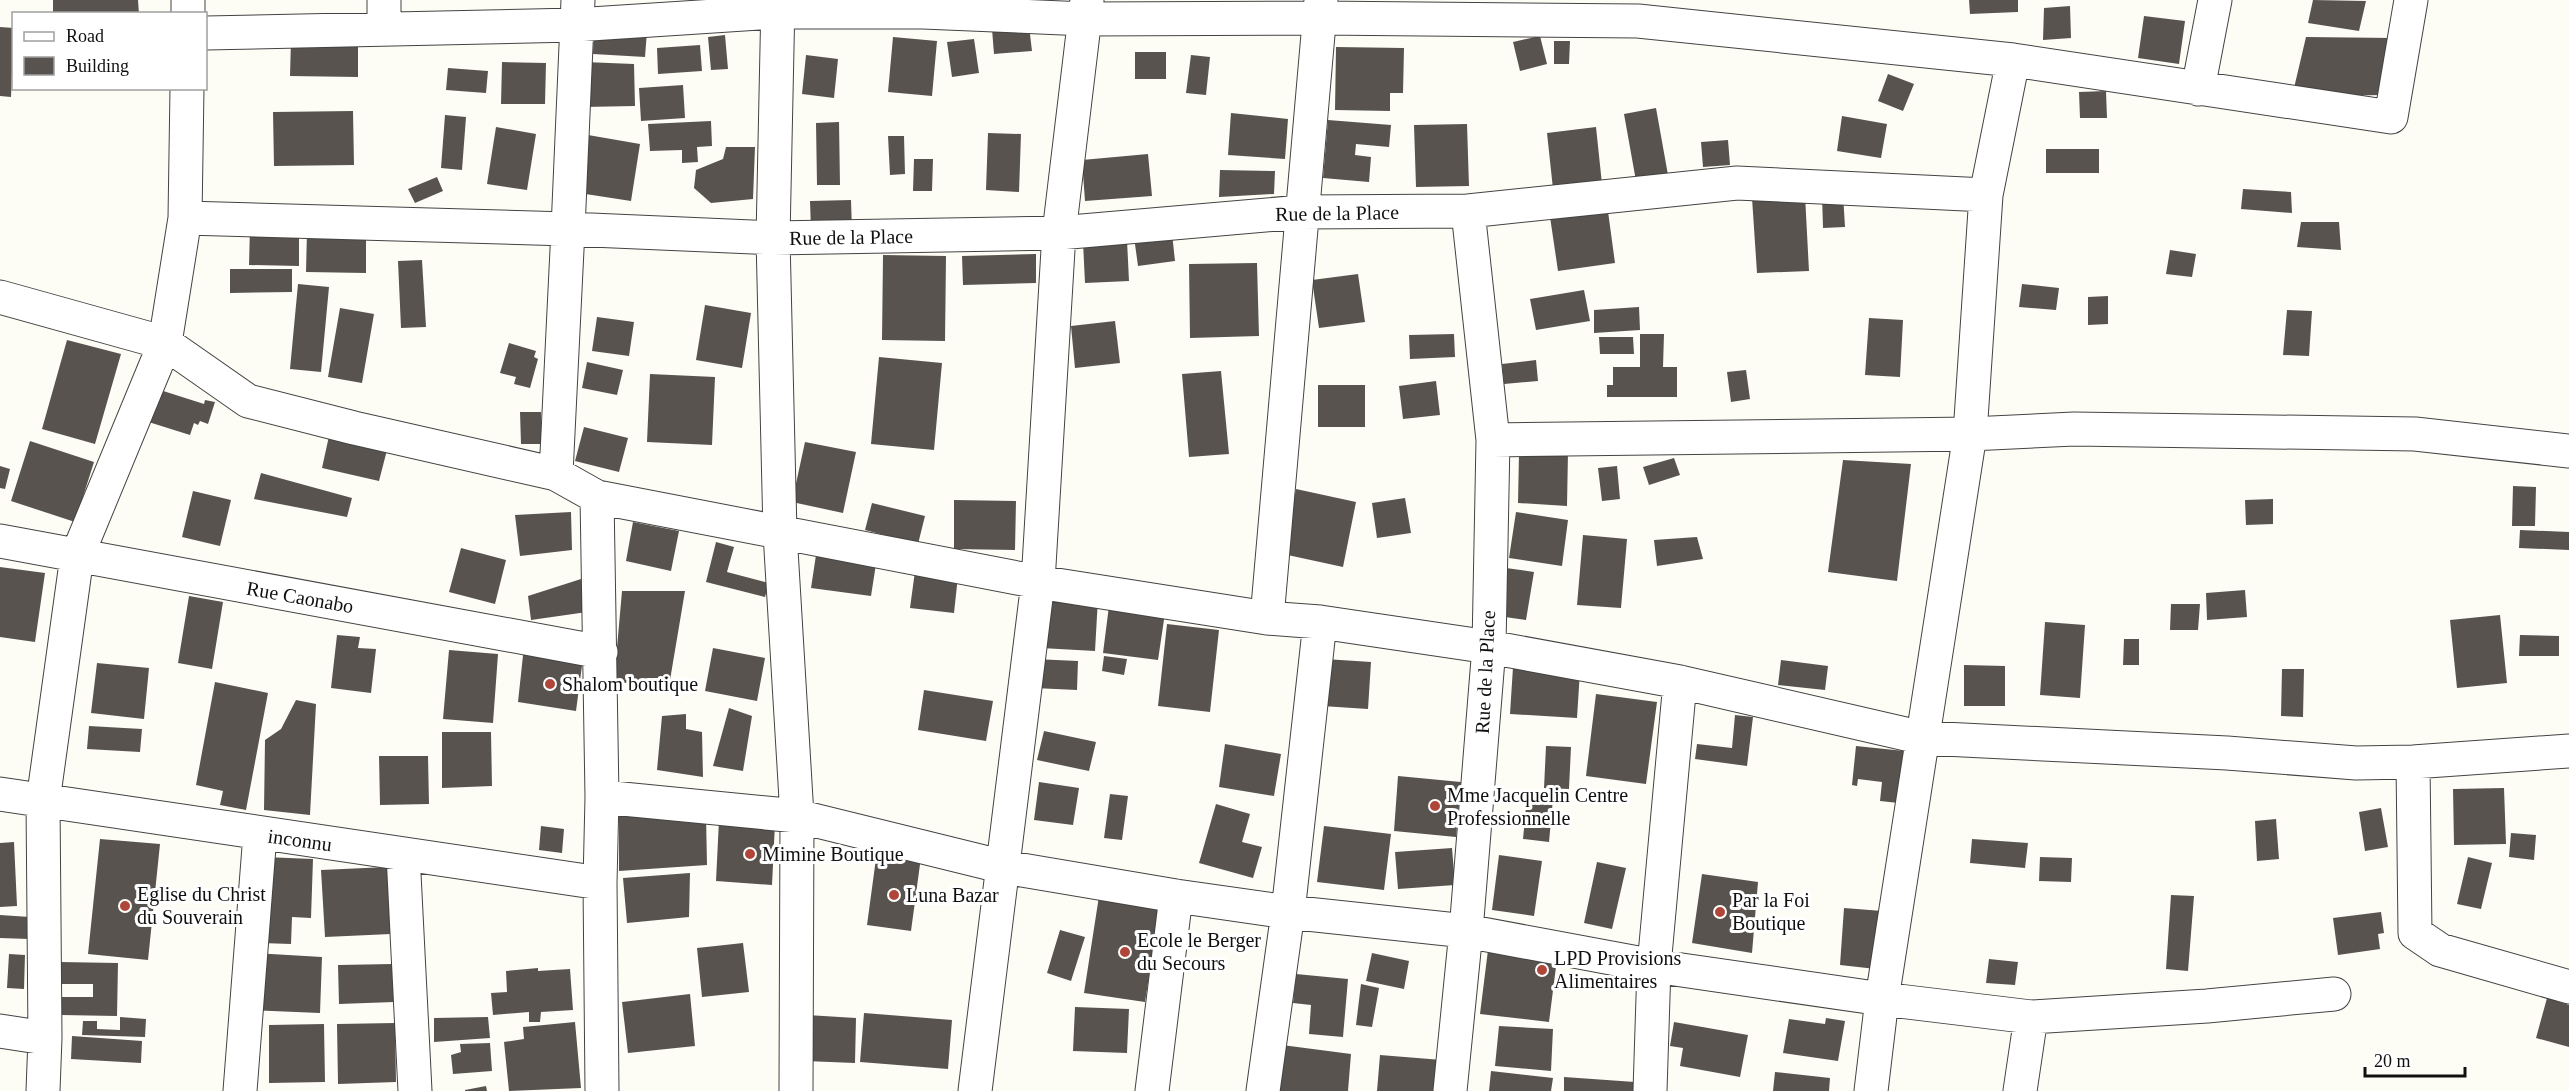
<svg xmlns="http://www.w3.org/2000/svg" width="2569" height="1091" viewBox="0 0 2569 1091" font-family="'Times New Roman',serif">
  <rect width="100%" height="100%" fill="#fefdf5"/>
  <path fill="#58534e" d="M53,0H138L139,14H53Z
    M1969,0H2018V12L1970,14Z
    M2313,0L2366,1L2359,31L2308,23Z
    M2070,6L2071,38L2043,40L2044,8Z
    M2144,16L2185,21L2179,64L2138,58Z
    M1029,26L1032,51L994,54L992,29Z
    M0,27L14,28L11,97L0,96Z
    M594,28L647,31L645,57L593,54Z
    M725,35L728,69L711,70L708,37Z
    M1540,36L1547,64L1520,71L1513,42Z
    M893,37L937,41L932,96L888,92Z
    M2306,37L2394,38L2384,95L2315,96L2294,88Z
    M974,39L979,73L952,77L947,42Z
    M291,40H358V77L290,76Z
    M1554,41H1570L1569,64H1554Z
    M700,45L702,71L658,74L657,48Z
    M1336,47L1404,48L1403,93H1390V111L1335,110Z
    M1135,52H1166V79H1135Z
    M806,55L838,59L834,98L802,94Z
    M1191,55L1210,57L1206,95L1186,93Z
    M502,62L546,63L545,104H501Z
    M584,62L634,64L635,106L583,107Z
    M448,68L488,71L486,93L446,90Z
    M1888,74L1914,84L1903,111L1878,101Z
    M683,85L685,118L641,121L639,88Z
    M2106,91L2107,118H2080L2079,92Z
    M1656,108L1668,175L1636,181L1624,114Z
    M353,111L354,165L274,166L273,112Z
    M1231,113L1288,119L1285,159L1228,155Z
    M445,115L466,117L462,170L441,168Z
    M1842,116L1887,124L1881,158L1837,151Z
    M1328,120L1391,125L1389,147L1356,144L1355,155L1371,157L1369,182L1323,178Z
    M711,121L712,146L697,147L698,162L682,163V150L650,151L648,124Z
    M839,122L840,185H817L816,123Z
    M1467,124L1469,186L1416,187L1414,125Z
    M496,127L536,134L527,190L487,184Z
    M1596,127L1602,184L1553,189L1547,133Z
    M988,133L1021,134L1019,192L986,190Z
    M588,135L640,144L631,201L579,193Z
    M888,136H904L905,174L890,175Z
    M1728,140L1730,165L1703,167L1701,142Z
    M726,147H755L753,199L711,203L694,188L696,170L723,159Z
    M2046,149H2099V173H2046Z
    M1148,154L1152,196L1085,201L1082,160Z
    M914,159H933L932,191H913Z
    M1220,170L1275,171L1274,194L1219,197Z
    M437,177L443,191L415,203L408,189Z
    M2243,189L2291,192L2292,213L2241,209Z
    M1843,194L1845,227L1823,228L1822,195Z
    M1805,195L1809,271L1757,273L1752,198Z
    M851,200L852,230L811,231L810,201Z
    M1607,204L1615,263L1558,271L1549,210Z
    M2301,222H2339L2341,250L2297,247Z
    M250,227L299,228V266L249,265Z
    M307,231L366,232V273L306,272Z
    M1172,233L1175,261L1138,266L1134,237Z
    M1127,240L1129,281L1085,283L1083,242Z
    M2170,250L2196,254L2192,277L2166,274Z
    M1036,254V283L963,285L962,256Z
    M883,255L946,256L945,341L882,340Z
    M422,260L426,327L401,328L398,261Z
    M1257,263L1259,336L1190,338L1189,264Z
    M230,269H292V292L230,293Z
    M1358,274L1365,322L1319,328L1312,280Z
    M298,284L329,287L321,372L290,369Z
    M2022,284L2059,288L2056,310L2019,307Z
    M1584,290L1590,321L1536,330L1530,299Z
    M2108,296V324L2088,325V297Z
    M705,305L751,313L742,368L696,360Z
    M1639,307L1640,330L1594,333V310Z
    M340,308L374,314L362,383L328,377Z
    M2287,310L2312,311L2309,356L2283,355Z
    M597,317L634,322L629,356L592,351Z
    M1869,318L1903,320L1900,377L1865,375Z
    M1115,321L1120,363L1075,368L1071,326Z
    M1454,334L1455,357L1410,359L1409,335Z
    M1640,334H1664L1663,367H1677V397H1607V385H1613V367H1640Z
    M1599,337H1633L1634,354H1600Z
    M67,340L121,354L95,444L42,429Z
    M509,343L536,351L534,357L538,359L530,388L514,384L516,377L500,373Z
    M879,357L942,363L934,450L871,444Z
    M1536,360L1538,381L1504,384L1502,364Z
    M587,362L623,370L617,395L582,388Z
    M1746,370L1750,399L1731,402L1727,372Z
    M1221,371L1229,454L1189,457L1182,374Z
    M650,374L715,377L712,445L647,442Z
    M1436,381L1440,415L1403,419L1399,386Z
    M1318,385H1365V427H1318Z
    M157,389L204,404L205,400L215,402L208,424L200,421L198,425L194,423L190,435L139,419Z
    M520,412H541V444H521Z
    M584,427L628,438L619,472L575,461Z
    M329,436L387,450L379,481L322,468Z
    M30,441L94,462L75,522L11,501Z
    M805,442L856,452L843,513L792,502Z
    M1568,452L1567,506L1518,503L1519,454Z
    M1674,458L1680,475L1649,485L1643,467Z
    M1843,460L1911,464L1897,581L1828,572Z
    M0,466L10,469L5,489L0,488Z
    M1617,466L1620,499L1602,501L1598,468Z
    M261,473L352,498L347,517L254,499Z
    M2513,486L2536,487L2535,526H2512Z
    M1296,489L1356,502L1343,567L1283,554Z
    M193,491L231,500L220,546L182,537Z
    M1405,498L1411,533L1377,538L1372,503Z
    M2273,499V524L2246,525L2245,500Z
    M954,500L1016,501L1015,550L954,549Z
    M872,503L925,516L918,544L865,530Z
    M571,512L572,550L520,556L515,515Z
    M1516,512L1568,520L1562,566L1509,558Z
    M633,522L679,531L671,571L626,561Z
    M2520,530L2569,532V550L2519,548Z
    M1583,535L1627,539L1621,608L1577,605Z
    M1697,537L1703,559L1657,566L1654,540Z
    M716,542L734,547L727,572L769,583L765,597L706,582Z
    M461,548L506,560L495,604L449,592Z
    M816,555L876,564L871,596L811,588Z
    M0,567L45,573L35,642L0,637Z
    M1506,568L1534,572L1526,620L1498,616Z
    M915,571L958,576L954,613L910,608Z
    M581,579L587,612L531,620L528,596Z
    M2245,590L2247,617L2207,620L2206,593Z
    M622,591H685L669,686L614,682Z
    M1044,595L1098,598L1095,651L1041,648Z
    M189,596L223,602L212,669L178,663Z
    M2171,604H2200L2198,630H2170Z
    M1109,606L1165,613L1158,660L1103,653Z
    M2500,615L2507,683L2457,688L2450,620Z
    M2045,622L2085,625L2080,698L2040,695Z
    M1167,624L1219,630L1210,712L1158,706Z
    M337,635L360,637L358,648L376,649L371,693L331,688Z
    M2520,635L2559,636V656H2519Z
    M2124,639H2139V665H2123Z
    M524,646L583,658L576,711L518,702Z
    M713,648L765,658L757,701L705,691Z
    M449,650L498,654L493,723L443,719Z
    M1104,656L1127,659L1124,675L1102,671Z
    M1034,659L1078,661L1077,690L1034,688Z
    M1325,659L1371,662L1368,709L1322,706Z
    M1781,660L1828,666L1825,690L1778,685Z
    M97,663L149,668L144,719L91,713Z
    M1964,665L2005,666V706H1964Z
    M1513,667L1580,671L1577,718L1510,714Z
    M2282,669H2304L2303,717L2281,716Z
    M215,682L268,693L246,810L220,805L223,791L196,785Z
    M924,690L993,701L986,741L918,730Z
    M1596,694L1657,702L1646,784L1586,776Z
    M296,700L316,704L310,815L264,810L265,740L281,729Z
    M729,708L752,716L743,771L713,766Z
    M686,714V729L702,732L703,777L657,770L662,716Z
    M1735,715L1753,717L1747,766L1695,759L1697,744L1732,748Z
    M89,726L142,729L140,752L87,749Z
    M1044,731L1096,742L1089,771L1037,760Z
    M442,732H491L492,786L442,788Z
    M1225,744L1281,754L1274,796L1219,787Z
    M1546,746L1571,747L1569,789L1544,788Z
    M1856,746L1914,752L1908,804L1880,801L1882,782L1858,779L1857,786L1852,785Z
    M379,756H428L429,804L380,805Z
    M1398,776L1461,782L1456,837L1394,831Z
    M1039,782L1079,788L1073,825L1034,820Z
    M2504,788L2506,844L2454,845L2453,789Z
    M1110,794L1128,796L1122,840L1104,838Z
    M1527,796L1553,799L1549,842L1523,839Z
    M1216,804L1250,814L1242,842L1262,847L1253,878L1199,863Z
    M619,808L706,815L707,865L619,871Z
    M2381,808L2388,847L2365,851L2359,812Z
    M2276,819L2279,859L2257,861L2255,821Z
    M719,820L775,823L772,885L716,881Z
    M541,826L564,829L562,853L539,850Z
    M1324,826L1391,834L1384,890L1317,882Z
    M2511,833L2536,835L2534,860L2509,857Z
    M100,839L160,844L148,960L88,954Z
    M1972,839L2028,843L2025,868L1970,863Z
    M14,842L17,906L0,907V843Z
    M1452,848L1455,885L1398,889L1395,852Z
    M877,851L921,857L911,931L867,925Z
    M1499,855L1542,861L1534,916L1492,910Z
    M264,857L313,859L311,918L292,917L291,944L261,943Z
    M2040,857L2072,858L2071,882L2039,881Z
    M2468,857L2492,863L2481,909L2457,904Z
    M1597,862L1626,868L1612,929L1584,923Z
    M387,867L391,934L325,937L321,870Z
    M690,873L689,917L627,923L623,878Z
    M1702,874L1758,882L1752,953L1692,943Z
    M2171,895L2194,896L2188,971L2166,969Z
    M1099,896L1160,905L1145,1002L1084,993Z
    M1844,908L1895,912L1885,970L1840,965Z
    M2381,912L2384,933L2378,934L2380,949L2338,955L2333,918Z
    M0,915L30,917L29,939L0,938Z
    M1060,930L1085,937L1071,981L1047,973Z
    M743,943L749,992L702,997L697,948Z
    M1488,950L1557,959L1549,1022L1480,1014Z
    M253,953L322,957L320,1013L249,1010Z
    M1372,953L1409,961L1404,989L1366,981Z
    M9,954L25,955L24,989L7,988Z
    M1989,959L2018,962L2015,985L1986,983Z
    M60,962L118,963L117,1016L61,1015V997H93V984H60Z
    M392,964L394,1002L339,1004L338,965Z
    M538,968V971L570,969L573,1010L541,1012L540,1022H529V1012L493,1015L491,993L507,992L506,971Z
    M1296,974L1348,979L1343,1037L1309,1034L1311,1005L1293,1003Z
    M1361,984L1379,988L1372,1027L1356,1025Z
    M690,994L695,1046L628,1053L622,1002Z
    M2547,998L2569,1005V1047L2536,1038Z
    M1075,1007L1129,1009L1127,1053L1073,1051Z
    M864,1013L952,1020L948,1069L860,1062Z
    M807,1015L856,1018L855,1063L805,1061Z
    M120,1017L146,1019L145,1037L82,1035L83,1021H97V1029L120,1030Z
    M488,1017L490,1038L434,1042V1018Z
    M1826,1018L1845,1021L1838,1061L1783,1053L1789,1019L1825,1024Z
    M575,1022L581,1088L509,1091L504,1042L524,1039L523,1027Z
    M1674,1022L1748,1035L1740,1077L1680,1066L1683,1048L1670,1046Z
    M395,1023L396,1082L338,1084L337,1024Z
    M324,1024L325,1082L269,1083V1025Z
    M1499,1026L1553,1029L1551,1071L1495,1066Z
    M72,1036L142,1041L141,1063L71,1059Z
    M490,1043L492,1071L453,1074L451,1055L461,1052L460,1044Z
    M1282,1045L1351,1054L1348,1091H1278Z
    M1380,1055L1442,1060L1440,1091H1377Z
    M1491,1071L1553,1078L1551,1091H1489Z
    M1775,1072L1830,1078L1829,1091H1773Z
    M1564,1077L1635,1082L1634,1091H1564Z
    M486,1086L487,1091H465V1090Z"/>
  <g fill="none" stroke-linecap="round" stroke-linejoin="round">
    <g stroke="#434343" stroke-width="35">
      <path id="street" d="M188,0V14
        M778,0L773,238L780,533L797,816L796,1091
        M384,29V0
        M206,33L575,25L777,12H923L1086,19L1319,18L1638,21L2013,60L1986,195
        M2013,60L2391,117L2411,0
        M2198,89L2215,0
        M1468,211L1737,183L1986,195L1970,434L1882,999L1871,1091
        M185,218L568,229L578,0
        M0,297L165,343L248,401L354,428L556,474L597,497L1038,582L1267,618L1320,622L1489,647L1680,682L1923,738L2227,753L2356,763L2413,762L2569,751
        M1493,440L1970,434L2074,429L2415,434L2569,451
        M556,474L568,229L773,238L1059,233L1301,212L1468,211L1493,440L1489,647L1466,931L1450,1091
        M597,497L602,797
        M0,541L601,652
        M1267,618L1321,0
        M2413,762L2415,933L2440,950L2569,987
        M0,794L600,883
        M403,854L415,1091
        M0,1031L45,1038
        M43,1091L45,1038L43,801L77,556L165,343L185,218L187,88
        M240,1091L260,834
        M602,1091L600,883L602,797L797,816L1004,867L1176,896L1288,912L1466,931L1654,966L1882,999L2031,1017L2207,1006L2334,994
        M975,1091L1038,582L1059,233L1087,0
        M1152,1091L1176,896
        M1263,1091L1288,912L1320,622
        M1650,1091L1654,966L1680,682
        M2020,1091L2031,1017"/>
    </g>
    <use href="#street" stroke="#fff" stroke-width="33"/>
  </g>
  <g fill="#b04639" stroke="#fff" stroke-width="2">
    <circle cx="550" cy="684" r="6"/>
    <circle cx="1435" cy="806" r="6"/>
    <circle cx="750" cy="854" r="6"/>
    <circle cx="894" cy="895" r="6"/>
    <circle cx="125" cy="906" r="6"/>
    <circle cx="1720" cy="912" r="6"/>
    <circle cx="1125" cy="952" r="6"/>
    <circle cx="1542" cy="970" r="6"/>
  </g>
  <g text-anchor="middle" stroke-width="6" stroke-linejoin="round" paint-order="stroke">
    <g font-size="20" fill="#101010" stroke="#fff">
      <text transform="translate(1337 213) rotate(-1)" y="7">Rue de la Place</text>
      <text transform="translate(851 237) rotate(-1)" y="7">Rue de la Place</text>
      <text transform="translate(300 597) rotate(10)" y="7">Rue Caonabo</text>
      <text transform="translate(1485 672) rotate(-87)" y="7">Rue de la Place</text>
      <text transform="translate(300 840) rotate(8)" y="7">inconnu</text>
    </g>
    <g font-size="20" fill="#101010" stroke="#fff" text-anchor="start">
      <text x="562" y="691">Shalom boutique</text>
      <text x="1447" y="802">Mme Jacquelin Centre<tspan x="1447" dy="23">Professionnelle</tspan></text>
      <text x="762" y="861">Mimine Boutique</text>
      <text x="137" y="901">Eglise du Christ<tspan x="137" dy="23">du Souverain</tspan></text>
      <text x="906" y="902">Luna Bazar</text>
      <text x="1732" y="907">Par la Foi<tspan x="1732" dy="23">Boutique</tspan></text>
      <text x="1137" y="947">Ecole le Berger<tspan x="1137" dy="23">du Secours</tspan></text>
      <text x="1554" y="965">LPD Provisions<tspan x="1554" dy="23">Alimentaires</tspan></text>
    </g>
  </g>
  <rect x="12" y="12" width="195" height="78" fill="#ffffff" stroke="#9f9f9f" stroke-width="1.5"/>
  <rect x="24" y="32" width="30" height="9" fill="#ffffff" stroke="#9f9f9f" stroke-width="1.5"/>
  <text x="66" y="42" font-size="18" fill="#101010">Road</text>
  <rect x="24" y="57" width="30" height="18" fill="#58534e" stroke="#9f9f9f" stroke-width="1.5"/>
  <text x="66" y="72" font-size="18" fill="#101010">Building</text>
  <path d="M2365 1067v9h100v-9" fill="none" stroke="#101010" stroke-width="3"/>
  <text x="2374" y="1067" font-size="18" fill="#101010" stroke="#ffffff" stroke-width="4.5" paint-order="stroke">20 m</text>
</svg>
